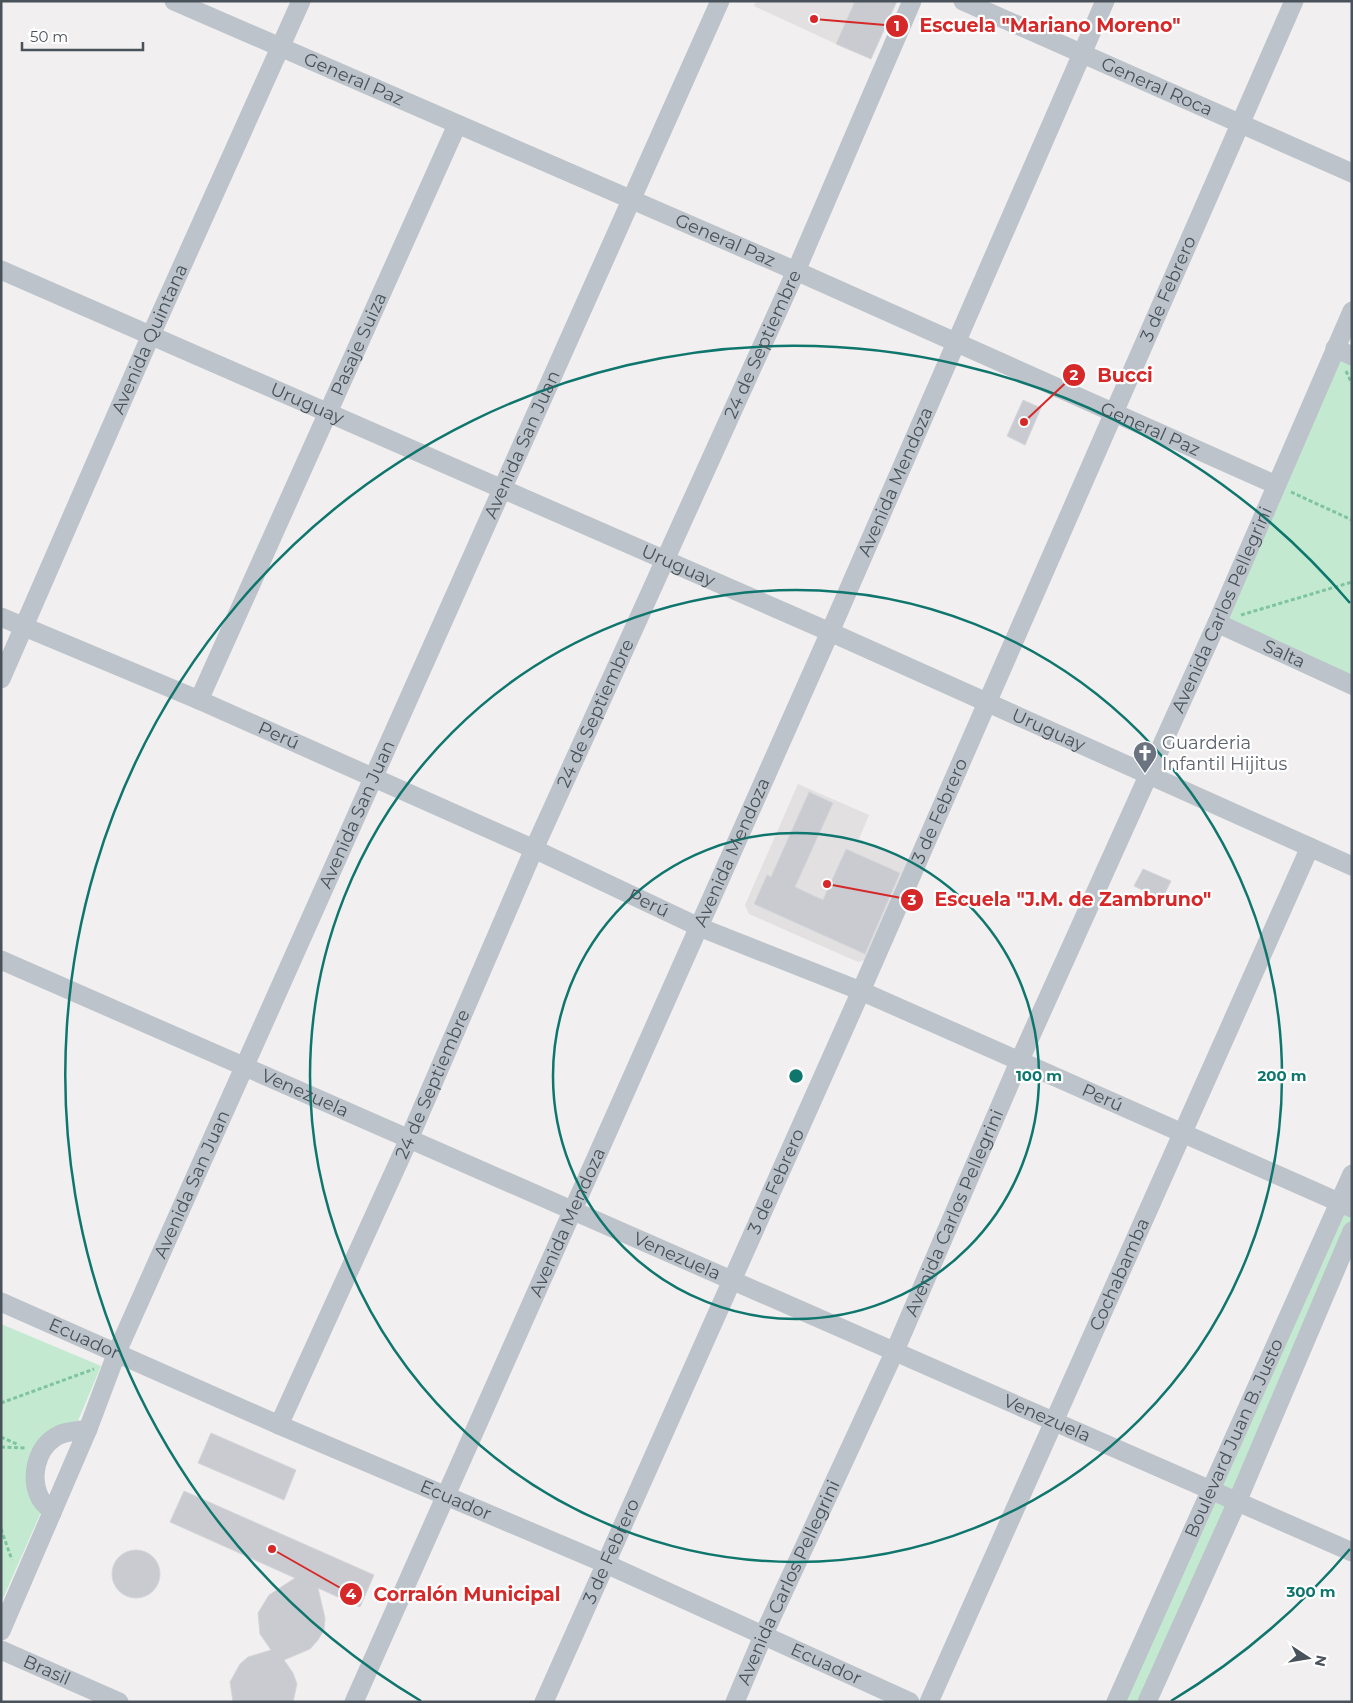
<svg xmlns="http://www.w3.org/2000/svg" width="1353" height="1703" viewBox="0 0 1353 1703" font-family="Montserrat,sans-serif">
  <rect width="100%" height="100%" fill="#f1efef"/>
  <path fill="#e2e0e0" d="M756,1H896L887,23L852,7L836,44L754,6Z
    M798,784L869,815L859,839L910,862L866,960L858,962L749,914L745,905Z"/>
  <path fill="#c3ead1" d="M1335,348L1352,356V685L1217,623Z
    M1352,1174V1231L1147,1702H1116Z
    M1,1324L101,1366L78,1421L55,1428L31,1451L27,1472L30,1497L41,1512L1,1603Z"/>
  <path fill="#c9cbd1" stroke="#d4d6da" d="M855,1H897L871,59L836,44Z
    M1023,400L1041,408L1025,445L1007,436Z
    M809,792L833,803L795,887L823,900L846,849L900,873L865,954L754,904L767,875L771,877Z
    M1143,869L1171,881L1162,899L1134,886Z
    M211,1433L296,1470L284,1500L198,1463Z
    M184,1491L374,1575L360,1607L318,1588L325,1618L324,1630L318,1640L310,1649L284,1660L293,1673L297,1684L293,1702H233L230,1682L240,1664L248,1657L271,1650L260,1634L258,1613L269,1595L295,1578L170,1522Z
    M112 1574a24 24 0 1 1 48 0a24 24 0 1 1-48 0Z"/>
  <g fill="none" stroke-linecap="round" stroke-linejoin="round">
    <path stroke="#7fc4a1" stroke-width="3" stroke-dasharray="4 2.5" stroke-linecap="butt" d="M1346,371L1352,384
      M1291,492L1352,520
      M1241,615L1352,582
      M1,1403L94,1369
      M1,1437L19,1445
      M1,1447L25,1448
      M1,1529L12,1560"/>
    <g stroke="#bcc3ca" stroke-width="19">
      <path id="s1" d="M174,1L796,271L1276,485"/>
      <path id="s2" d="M963,1L1352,173"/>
      <path id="s3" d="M1,270L830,632L1352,866"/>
      <path d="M1335,348L1352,356"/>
      <path id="s4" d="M1,617L199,700L534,849L699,927L861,991L1352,1208"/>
      <path id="s5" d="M1217,623L1352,685"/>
      <path id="s6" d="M1,679L151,335L301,1"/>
      <path id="s7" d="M199,700L457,125"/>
      <path id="s8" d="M1,960L1352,1552"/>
      <path id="s9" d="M1,1302L279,1425L604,1563L910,1702"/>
      <path id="s10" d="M279,1425L409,1139L534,849L796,271L912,1"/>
      <path d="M52,1513C49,1508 43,1503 40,1498C30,1478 36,1450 54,1438C63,1431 77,1431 88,1429"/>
      <path id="s11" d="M1,1631L88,1429L117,1352L720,1"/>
      <path id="s12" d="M1,1650L119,1702"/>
      <path id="s13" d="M354,1702L830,632L1105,1"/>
      <path id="s14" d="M544,1702L861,991L1294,1"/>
      <path id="s15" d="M735,1702L763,1636L894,1353L1019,1062L1217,623L1352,311"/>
      <path id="s16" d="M929,1702L1310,847"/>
      <path id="s17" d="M1116,1702L1352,1174"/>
      <path d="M1147,1702L1237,1502L1352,1231"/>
    </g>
  </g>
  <g fill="none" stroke="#0f766e" stroke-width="2.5">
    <circle cx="796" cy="1076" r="243"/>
    <circle cx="796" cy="1076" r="486"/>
    <path d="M1350 1549A729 729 0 0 1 1171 1701M421 1701A729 729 0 1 1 1350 603"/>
  </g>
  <defs>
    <g id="church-pin" transform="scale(1.25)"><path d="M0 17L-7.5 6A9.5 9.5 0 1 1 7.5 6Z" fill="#6b7280" stroke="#fff"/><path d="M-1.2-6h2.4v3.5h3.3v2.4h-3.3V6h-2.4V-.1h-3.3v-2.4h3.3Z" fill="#fff"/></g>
  </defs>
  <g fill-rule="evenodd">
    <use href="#church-pin" x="1145" y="753"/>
  </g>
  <g text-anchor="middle" stroke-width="4.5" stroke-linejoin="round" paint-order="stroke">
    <g font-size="18" fill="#49525a" stroke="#fff">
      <text dy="6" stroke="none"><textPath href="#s1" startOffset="196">General Paz</textPath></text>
      <text dy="6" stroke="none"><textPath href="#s2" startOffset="212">General Roca</textPath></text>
      <text dy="6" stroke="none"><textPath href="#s1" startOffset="601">General Paz</textPath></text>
      <text dy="6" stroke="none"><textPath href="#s14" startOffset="1545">3 de Febrero</textPath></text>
      <text dy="6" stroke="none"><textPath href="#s6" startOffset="371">Avenida Quintana</textPath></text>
      <text dy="6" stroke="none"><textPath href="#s7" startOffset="390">Pasaje Suiza</textPath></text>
      <text dy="6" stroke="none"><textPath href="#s10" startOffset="1184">24 de Septiembre</textPath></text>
      <text dy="6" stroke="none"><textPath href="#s3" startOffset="334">Uruguay</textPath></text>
      <text dy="6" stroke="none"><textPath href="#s1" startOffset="1066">General Paz</textPath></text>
      <text dy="6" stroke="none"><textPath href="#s11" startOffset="1296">Avenida San Juan</textPath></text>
      <text dy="6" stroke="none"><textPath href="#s13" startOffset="1335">Avenida Mendoza</textPath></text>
      <text dy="6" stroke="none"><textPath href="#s3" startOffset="739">Uruguay</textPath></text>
      <text dy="6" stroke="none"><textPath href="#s15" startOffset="1196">Avenida Carlos Pellegrini</textPath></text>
      <text dy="6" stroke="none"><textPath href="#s5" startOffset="74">Salta</textPath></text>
      <text dy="6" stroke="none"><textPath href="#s10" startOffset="779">24 de Septiembre</textPath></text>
      <text dy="6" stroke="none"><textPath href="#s3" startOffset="1144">Uruguay</textPath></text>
      <text dy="6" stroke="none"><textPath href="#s4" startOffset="302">Perú</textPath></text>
      <text dy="6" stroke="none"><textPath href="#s14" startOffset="975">3 de Febrero</textPath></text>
      <text dy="6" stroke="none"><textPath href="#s11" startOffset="891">Avenida San Juan</textPath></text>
      <text dy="6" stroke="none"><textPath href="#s13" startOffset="930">Avenida Mendoza</textPath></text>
      <text dy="6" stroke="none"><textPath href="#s4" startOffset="708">Perú</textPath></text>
      <text dy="6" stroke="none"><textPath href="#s10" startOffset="374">24 de Septiembre</textPath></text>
      <text dy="6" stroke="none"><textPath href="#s8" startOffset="332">Venezuela</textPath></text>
      <text dy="6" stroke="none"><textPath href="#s4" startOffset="1202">Perú</textPath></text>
      <text dy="6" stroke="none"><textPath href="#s14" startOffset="570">3 de Febrero</textPath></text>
      <text dy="6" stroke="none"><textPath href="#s11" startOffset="486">Avenida San Juan</textPath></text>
      <text dy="6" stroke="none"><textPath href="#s15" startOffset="536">Avenida Carlos Pellegrini</textPath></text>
      <text dy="6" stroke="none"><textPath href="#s13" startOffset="525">Avenida Mendoza</textPath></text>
      <text dy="6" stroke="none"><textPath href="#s8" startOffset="738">Venezuela</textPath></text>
      <text dy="6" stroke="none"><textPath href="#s16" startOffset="468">Cochabamba</textPath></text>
      <text dy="6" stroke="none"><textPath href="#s9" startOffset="91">Ecuador</textPath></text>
      <text dy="6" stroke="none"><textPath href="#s8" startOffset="1142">Venezuela</textPath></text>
      <text dy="6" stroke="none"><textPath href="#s17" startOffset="289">Boulevard Juan B. Justo</textPath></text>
      <text dy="6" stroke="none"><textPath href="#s9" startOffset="496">Ecuador</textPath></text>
      <text dy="6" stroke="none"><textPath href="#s14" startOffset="165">3 de Febrero</textPath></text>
      <text dy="6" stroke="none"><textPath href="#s15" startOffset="131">Avenida Carlos Pellegrini</textPath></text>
      <text dy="6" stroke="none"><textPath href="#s9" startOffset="901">Ecuador</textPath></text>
      <text dy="6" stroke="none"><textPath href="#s12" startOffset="50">Brasil</textPath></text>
    </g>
    <g font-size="18" fill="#5b616d" stroke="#fff" text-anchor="start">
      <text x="1162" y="749">Guarderia<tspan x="1162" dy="21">Infantil Hijitus</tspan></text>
    </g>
  </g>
  <circle cx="796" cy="1076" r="8" fill="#0f766e" stroke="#fff" stroke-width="2.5"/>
  <g font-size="15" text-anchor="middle" font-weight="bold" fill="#0f766e" stroke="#fff" stroke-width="4.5" stroke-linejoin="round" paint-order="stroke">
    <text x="1039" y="1081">100 m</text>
    <text x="1282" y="1081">200 m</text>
    <text x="1311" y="1597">300 m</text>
  </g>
  <path fill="none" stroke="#d62828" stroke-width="2" d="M814 19L897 26M1024 422L1074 375M827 884L912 900M272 1549L351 1594"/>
  <g fill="#d62828" stroke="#fff" stroke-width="2">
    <circle cx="814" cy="19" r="5"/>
    <circle cx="1024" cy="422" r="5"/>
    <circle cx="827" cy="884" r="5"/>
    <circle cx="272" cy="1549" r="5"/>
    <circle cx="897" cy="26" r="12"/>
    <circle cx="1074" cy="375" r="12"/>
    <circle cx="912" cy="900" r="12"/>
    <circle cx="351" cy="1594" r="12"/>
  </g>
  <g font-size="15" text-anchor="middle" font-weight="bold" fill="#fff">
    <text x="897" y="31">1</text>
    <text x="1074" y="380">2</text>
    <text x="912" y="905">3</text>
    <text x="351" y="1599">4</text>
  </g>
  <g font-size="19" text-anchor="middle" font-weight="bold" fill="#d62828" stroke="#fff" stroke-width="4.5" stroke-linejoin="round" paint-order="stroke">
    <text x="1050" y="32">Escuela "Mariano Moreno"</text>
    <text x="1125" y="382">Bucci</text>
    <text x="1073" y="906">Escuela "J.M. de Zambruno"</text>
    <text x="467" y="1601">Corralón Municipal</text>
  </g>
  <rect width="1353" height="1703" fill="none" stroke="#49525a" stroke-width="5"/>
  <g transform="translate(1308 1658) rotate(102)" stroke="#ffffff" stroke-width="4" paint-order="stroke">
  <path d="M0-4L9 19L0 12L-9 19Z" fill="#49525a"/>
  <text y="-8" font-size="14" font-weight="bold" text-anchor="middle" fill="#49525a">N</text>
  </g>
  <path d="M22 42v8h121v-8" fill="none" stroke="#49525a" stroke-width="2.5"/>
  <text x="30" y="42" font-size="15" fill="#49525a" stroke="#ffffff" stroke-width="4" paint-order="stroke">50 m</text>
</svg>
